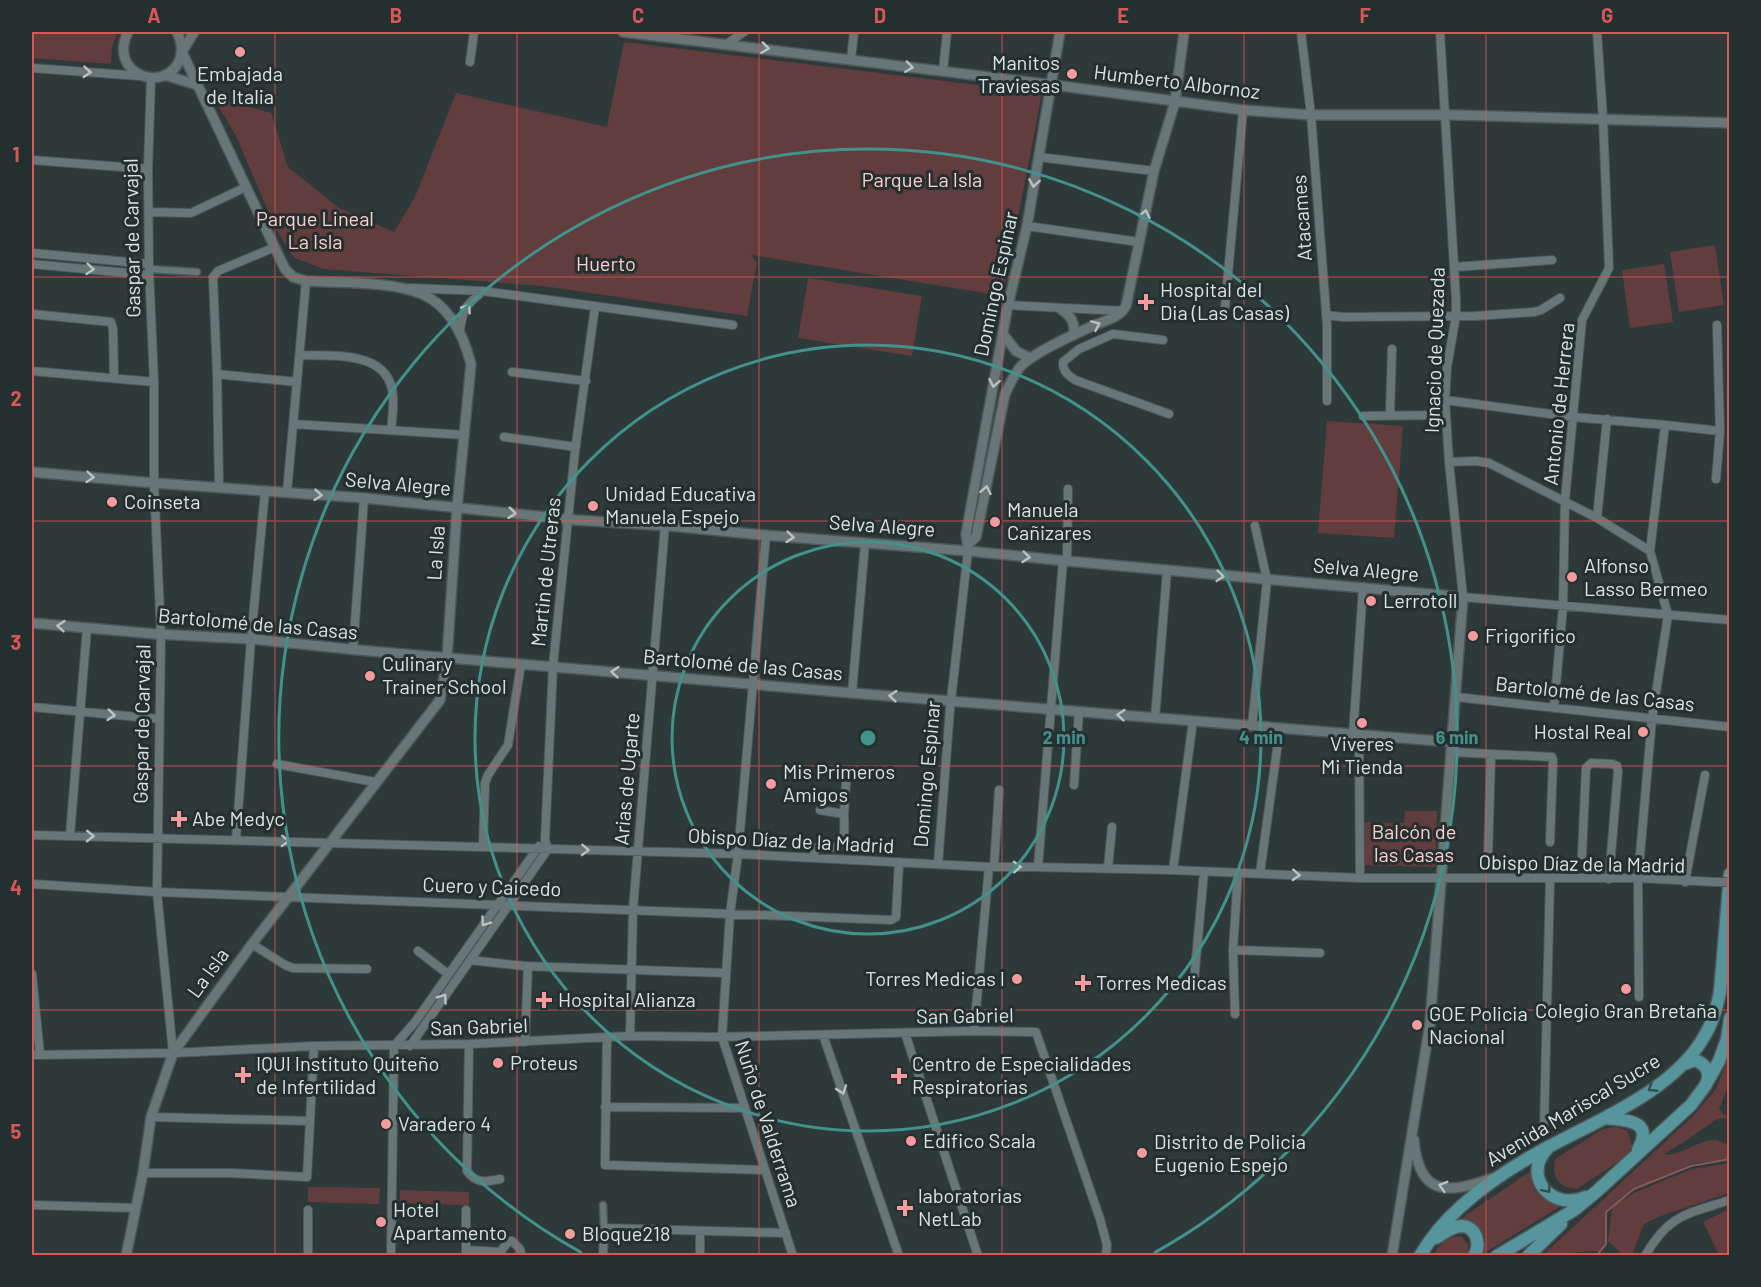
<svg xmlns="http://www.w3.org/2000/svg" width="1761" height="1287" viewBox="0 0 1761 1287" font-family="Barlow,sans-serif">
  <rect width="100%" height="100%" fill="#2e393a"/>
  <path fill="#613d3d" d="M32,32H117L112,47L111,64L32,58Z
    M624,42L1042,93L1003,296L751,255L757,263L747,316L543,286L323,269L293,257L275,227L236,136L213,97L271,113L288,167L339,208L394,232L415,197L456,93L607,127Z
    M1715,245L1724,305L1679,312L1670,252Z
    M1664,264L1673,322L1630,328L1622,270Z
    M808,278L922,296L912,356L798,338Z
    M1327,421L1403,426L1394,538L1318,533Z
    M1405,811H1437L1435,867L1363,865L1365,822L1404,823Z
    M1729,1052V1084L1719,1109L1728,1118L1717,1119L1684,1142L1664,1154C1678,1158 1699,1139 1716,1140C1720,1141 1726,1144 1729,1145V1159L1692,1164L1634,1189L1618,1203L1636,1192L1692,1169L1729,1163V1193L1661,1216L1644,1224L1632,1255H1623L1608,1241L1612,1207L1606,1212V1241L1600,1251C1580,1250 1562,1256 1543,1255L1694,1115L1715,1090L1724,1069Z
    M1615,1127C1629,1129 1629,1133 1632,1146L1627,1156L1577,1189C1558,1187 1551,1177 1555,1159L1603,1129Z
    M1535,1168C1528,1188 1544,1201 1561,1206L1481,1255C1488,1241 1486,1237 1477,1225L1467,1221L1456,1222Z
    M308,1187L380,1188L379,1204L308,1202Z
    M400,1190L469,1192V1205L400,1203Z
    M1729,1209V1255H1719L1703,1222Z
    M1461,1236L1468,1244V1253L1466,1255H1433C1440,1244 1447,1236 1461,1236Z"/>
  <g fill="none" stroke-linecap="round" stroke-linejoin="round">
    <path stroke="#875959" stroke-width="2" d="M1596,1256L1606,1244V1212L1634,1189L1691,1166L1730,1159"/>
    <g stroke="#4d5758" stroke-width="9">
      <path id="pedestrian" d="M149,269L197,272
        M603,1205L604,1228"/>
    </g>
    <g stroke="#4d5758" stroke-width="10">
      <path id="minor" d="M1301,32L1311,115L1327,325V401
        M1440,32L1456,300V316L1447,367L1445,400L1449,462L1463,597L1730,620
        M728,43L744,32
        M851,59L854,32
        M470,62L474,32
        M32,68L141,76
        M943,71L947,32
        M151,78L148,169L149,269L154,382V483L161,635L157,892L173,1053
        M1038,157L1154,171
        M32,160L148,169
        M149,212L191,213L246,187
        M1027,226L1139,242
        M32,253L149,264
        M32,264L149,275
        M1455,267L1552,260
        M410,288L483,291L733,325
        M1008,305L1123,311
        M1225,307L1243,110
        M32,314L111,322L113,329L114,378
        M1326,315L1342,317L1475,316L1534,312L1541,310L1560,298
        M460,330C463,307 466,306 483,291
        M1163,340L1113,334L1079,349L1063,362C1063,372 1067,374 1075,380L1169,414
        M300,355C333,356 391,350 393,397C394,408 392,419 391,430
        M32,371L154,382
        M512,372L586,381
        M217,374L297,382
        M1445,400L1573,417L1665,425L1720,431
        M1390,414L1392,349
        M1363,416L1446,415
        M293,424L465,435
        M504,437L576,447
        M1449,462L1476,461L1489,463L1597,518L1650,551
        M1716,479L1720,431L1717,325
        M219,487L217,374L213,277L218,271L275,247
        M287,492L306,281
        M1597,518L1607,419
        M766,535L738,854L730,914L722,1037L793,1256
        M1067,561L1068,489
        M353,650L364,498
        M852,693L865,543
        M1456,697L1730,727
        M32,707L159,719
        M1554,708L1563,606L1565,500L1582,320L1609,268L1603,118L1597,32
        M1155,718L1167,571
        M1252,726L1267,580L1255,526
        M1353,735L1363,587
        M1359,735L1360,878
        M1451,752L1552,757L1553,760L1550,842
        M277,764L375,782
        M1074,785L1079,712
        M844,814L846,783
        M32,835L738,854L989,867H1032L1173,870L1360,878H1638L1716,882
        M70,835L87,628
        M236,840L251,639L265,491
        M483,847L485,783L488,775L508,745L521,664
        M1488,854L1491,755
        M1582,855L1586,768L1591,763L1612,764L1617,766L1618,771L1609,879
        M813,858L816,847C822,847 831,849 836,847C847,844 844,822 844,814L820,810
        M938,864L950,709L968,551
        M994,867L999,790
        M1038,867L1063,561
        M1108,868L1112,827
        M1173,870L1193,721
        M1260,873L1280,728
        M1685,882L1705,775
        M32,884L157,892L891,920L896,917L899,862
        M252,944L285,965L293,968L367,969
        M1233,950L1320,953
        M418,951L448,974
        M470,960L524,966L725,973
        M32,974L40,1055
        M1194,981L1204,872
        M1639,997L1638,878L1652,718L1668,615L1650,551L1665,425
        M1235,1014L1233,950L1238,873
        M974,1031L989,867
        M905,1033L978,1256
        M823,1035L899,1256
        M630,1036L633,909L665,525
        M607,1037L605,1165L765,1170
        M525,1042L528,966
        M469,1044L467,1171C476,1184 486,1182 500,1179
        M410,1046L548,849L545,840L553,666L575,451L595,307
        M32,1055L173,1053L314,1046L469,1044L630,1036L718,1037L974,1031L1036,1032L1100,1219L1107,1245L1106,1256
        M605,1107L745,1108
        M151,1117L310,1121
        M1544,1128L1550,879
        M143,1173H230L307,1177L314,1046
        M32,1205L135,1208
        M466,1250L500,1252L503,1256
        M500,1252L509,1241H512L520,1249L521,1254L518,1256
        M308,1256V1210
        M391,1256L394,1046L415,1022L539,846
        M466,1256V1210
        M603,1256L604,1228L786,1233
        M700,1256V1231
        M1645,1256C1669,1214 1687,1214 1730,1200"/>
    </g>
    <g stroke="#4d5758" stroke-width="12">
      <path id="tertiary" d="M128,32C107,75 166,95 180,59C183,49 181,40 177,32
        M623,32L1046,84L1243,110L1311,115H1454L1730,123
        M165,75L197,85
        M1061,309C1071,316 1075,322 1074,335
        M1003,334L1016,351L1030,358
        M32,472L154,483L364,498L576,520L670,526L763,535L968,551L1067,561L1463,597L1430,1023L1392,1256
        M968,544L976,537L1005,394C1010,384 1014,374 1021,366C1036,351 1075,334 1095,325C1107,320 1120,317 1126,306L1154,171L1175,102L1184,32
        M968,548L966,534L1008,305L1027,226L1060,32
        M32,623L156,634L251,639L358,650L852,693L1451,742
        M1414,1140C1419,1199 1450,1193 1493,1178
        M126,1256L143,1173L151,1117L173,1053L252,944L440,700L447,658L457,508L471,364C464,337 450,306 422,294C390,281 341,283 306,281L293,277L285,269L182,52L194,32"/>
    </g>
    <g stroke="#4d5758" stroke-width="15">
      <path id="primary" d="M1684,1064L1695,1060C1705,1064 1711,1071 1707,1082
        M1606,1118C1628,1121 1654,1120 1638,1150
        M1547,1149C1521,1177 1553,1212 1586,1197
        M1436,1238C1444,1233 1452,1226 1462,1226C1477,1227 1481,1245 1474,1256
        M1420,1256C1445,1212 1496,1176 1539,1152C1593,1122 1674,1092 1705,1035C1713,1022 1717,1007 1720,992L1730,874
        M1497,1256L1574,1210L1596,1192L1691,1105L1705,1086L1719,1061L1727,1039L1730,1018
        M1528,1256L1561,1224"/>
    </g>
    <use href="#pedestrian" stroke="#697677" stroke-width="6"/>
    <use href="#minor" stroke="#697677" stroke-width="8"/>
    <use href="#tertiary" stroke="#697677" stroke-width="9"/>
    <use href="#primary" stroke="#57959c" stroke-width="12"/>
    <g stroke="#4d5758" stroke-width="10" stroke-linecap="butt">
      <path id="minor-bridge" d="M1716,882H1730"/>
    </g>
    <use href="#minor-bridge" stroke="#697677" stroke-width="8"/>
  </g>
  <defs><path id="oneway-chevron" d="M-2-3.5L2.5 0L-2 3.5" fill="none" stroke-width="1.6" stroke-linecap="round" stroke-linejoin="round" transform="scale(1.5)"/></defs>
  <g stroke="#bac2c3">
    <use href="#oneway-chevron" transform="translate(765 48) rotate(7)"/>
    <use href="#oneway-chevron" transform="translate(909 67) rotate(8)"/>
    <use href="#oneway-chevron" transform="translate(87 72) rotate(4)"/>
    <use href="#oneway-chevron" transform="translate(1034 183) rotate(99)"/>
    <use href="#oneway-chevron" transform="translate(1145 214) rotate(-78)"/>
    <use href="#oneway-chevron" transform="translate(90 269) rotate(5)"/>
    <use href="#oneway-chevron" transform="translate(467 308) rotate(-56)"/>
    <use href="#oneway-chevron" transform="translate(1096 325) rotate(-24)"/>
    <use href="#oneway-chevron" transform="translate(994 383) rotate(101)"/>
    <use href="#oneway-chevron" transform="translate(90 477) rotate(5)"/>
    <use href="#oneway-chevron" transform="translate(986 490) rotate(-79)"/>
    <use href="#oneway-chevron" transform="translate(318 495) rotate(5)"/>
    <use href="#oneway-chevron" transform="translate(512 513) rotate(6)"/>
    <use href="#oneway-chevron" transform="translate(790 537) rotate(5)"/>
    <use href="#oneway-chevron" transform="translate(1026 557) rotate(6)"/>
    <use href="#oneway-chevron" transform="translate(1220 576) rotate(5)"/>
    <use href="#oneway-chevron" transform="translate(61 626) rotate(-175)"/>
    <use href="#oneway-chevron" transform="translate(615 672) rotate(-175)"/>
    <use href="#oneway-chevron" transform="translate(893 696) rotate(-175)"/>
    <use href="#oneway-chevron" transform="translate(111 715) rotate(6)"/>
    <use href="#oneway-chevron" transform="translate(1121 715) rotate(-175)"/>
    <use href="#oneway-chevron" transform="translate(90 836) rotate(1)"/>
    <use href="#oneway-chevron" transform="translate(285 841) rotate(2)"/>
    <use href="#oneway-chevron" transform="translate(585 850) rotate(2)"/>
    <use href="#oneway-chevron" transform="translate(1017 867) rotate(-1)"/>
    <use href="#oneway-chevron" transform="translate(1296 875) rotate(3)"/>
    <use href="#oneway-chevron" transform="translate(485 922) rotate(125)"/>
    <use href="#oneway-chevron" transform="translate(443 998) rotate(-55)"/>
    <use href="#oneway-chevron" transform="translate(842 1090) rotate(71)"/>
    <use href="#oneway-chevron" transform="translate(1443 1186) rotate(-164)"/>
  </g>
  <g stroke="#334e50">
    <use href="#oneway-chevron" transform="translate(1652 1088) rotate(147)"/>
    <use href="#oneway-chevron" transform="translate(1547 1189) rotate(50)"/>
  </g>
  <path fill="none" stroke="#d85757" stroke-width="1.5" stroke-opacity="0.55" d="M275,32V1256M517,32V1256M759,32V1256M1002,32V1256M1244,32V1256M1486,32V1256M32,277H1730M32,521H1730M32,766H1730M32,1010H1730"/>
  <g fill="none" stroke="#42918b" stroke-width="3">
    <circle cx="868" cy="738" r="196"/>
    <circle cx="868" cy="738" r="393"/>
    <path d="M582 1253A589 589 0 1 1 1154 1253"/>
  </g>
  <g fill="#f59b9d" stroke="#242f30" stroke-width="2">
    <circle cx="240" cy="52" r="6"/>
    <circle cx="1072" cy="74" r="6"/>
    <path d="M1143 293h6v6h6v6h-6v6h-6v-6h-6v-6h6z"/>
    <circle cx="112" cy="502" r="6"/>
    <circle cx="593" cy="506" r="6"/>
    <circle cx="995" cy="522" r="6"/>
    <circle cx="1572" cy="577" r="6"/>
    <circle cx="1371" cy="601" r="6"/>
    <circle cx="1473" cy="636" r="6"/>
    <circle cx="370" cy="676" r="6"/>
    <circle cx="1362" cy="723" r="6"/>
    <circle cx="1643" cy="732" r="6"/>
    <circle cx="771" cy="784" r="6"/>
    <path d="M176 810h6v6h6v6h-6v6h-6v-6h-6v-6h6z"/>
    <circle cx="1017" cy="979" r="6"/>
    <path d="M1080 974h6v6h6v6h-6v6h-6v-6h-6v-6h6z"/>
    <circle cx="1626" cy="989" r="6"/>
    <path d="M541 991h6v6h6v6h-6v6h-6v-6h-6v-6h6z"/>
    <circle cx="1417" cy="1025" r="6"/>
    <circle cx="498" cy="1063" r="6"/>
    <path d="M240 1066h6v6h6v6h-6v6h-6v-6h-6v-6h6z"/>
    <path d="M896 1067h6v6h6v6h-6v6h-6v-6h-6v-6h6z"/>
    <circle cx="386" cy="1124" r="6"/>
    <circle cx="911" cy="1141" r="6"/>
    <circle cx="1142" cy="1153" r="6"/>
    <path d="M902 1199h6v6h6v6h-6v6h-6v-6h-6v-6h6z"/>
    <circle cx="381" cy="1222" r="6"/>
    <circle cx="570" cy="1234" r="6"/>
  </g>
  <g text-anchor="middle" stroke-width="6" stroke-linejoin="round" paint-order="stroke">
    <g font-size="20" fill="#dce3e3" stroke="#242f30" text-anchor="start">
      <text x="1060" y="70" text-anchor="end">Manitos<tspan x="1060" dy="23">Traviesas</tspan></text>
      <text x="240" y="81" text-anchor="middle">Embajada<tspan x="240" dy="23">de Italia</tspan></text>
      <text x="1160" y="297">Hospital del<tspan x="1160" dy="23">Dia (Las Casas)</tspan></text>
      <text x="605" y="501">Unidad Educativa<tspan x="605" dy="23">Manuela Espejo</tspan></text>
      <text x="124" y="509">Coinseta</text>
      <text x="1007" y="517">Manuela<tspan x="1007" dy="23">Cañizares</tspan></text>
      <text x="1584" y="573">Alfonso<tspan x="1584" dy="23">Lasso Bermeo</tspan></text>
      <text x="1383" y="608">Lerrotoll</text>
      <text x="1485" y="643">Frigorifico</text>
      <text x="382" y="671">Culinary<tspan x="382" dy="23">Trainer School</tspan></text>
      <text x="1631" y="739" text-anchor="end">Hostal Real</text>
      <text x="1362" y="751" text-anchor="middle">Viveres<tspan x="1362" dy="23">Mi Tienda</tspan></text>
      <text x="783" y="779">Mis Primeros<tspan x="783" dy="23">Amigos</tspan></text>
      <text x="192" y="826">Abe Medyc</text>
      <text x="1005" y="986" text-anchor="end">Torres Medicas I</text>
      <text x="1096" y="990">Torres Medicas</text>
      <text x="558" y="1007">Hospital Alianza</text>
      <text x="1626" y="1018" text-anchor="middle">Colegio Gran Bretaña</text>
      <text x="1429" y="1021">GOE Policia<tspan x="1429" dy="23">Nacional</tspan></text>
      <text x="510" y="1070">Proteus</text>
      <text x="256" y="1071">IQUI Instituto Quiteño<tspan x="256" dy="23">de Infertilidad</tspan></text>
      <text x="912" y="1071">Centro de Especialidades<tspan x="912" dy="23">Respiratorias</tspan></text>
      <text x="398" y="1131">Varadero 4</text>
      <text x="923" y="1148">Edifico Scala</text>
      <text x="1154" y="1149">Distrito de Policia<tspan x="1154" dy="23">Eugenio Espejo</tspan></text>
      <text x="918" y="1203">laboratorias<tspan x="918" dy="23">NetLab</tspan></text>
      <text x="393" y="1217">Hotel<tspan x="393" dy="23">Apartamento</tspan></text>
      <text x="582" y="1241">Bloque218</text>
    </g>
    <g font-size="20" fill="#dce3e3" stroke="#242f30">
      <text transform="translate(1177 82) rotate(7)" y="7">Humberto Albornoz</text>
      <text transform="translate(1302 218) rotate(-94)" y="7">Atacames</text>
      <text transform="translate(132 238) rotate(-91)" y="7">Gaspar de Carvajal</text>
      <text transform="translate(996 284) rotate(-78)" y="7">Domingo Espinar</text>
      <text transform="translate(1435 350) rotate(-88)" y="7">Ignacio de Quezada</text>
      <text transform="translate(1559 404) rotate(-84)" y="7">Antonio de Herrera</text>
      <text transform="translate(398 484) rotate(5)" y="7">Selva Alegre</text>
      <text transform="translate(882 526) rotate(4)" y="7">Selva Alegre</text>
      <text transform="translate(436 553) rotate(-86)" y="7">La Isla</text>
      <text transform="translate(1366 570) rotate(5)" y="7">Selva Alegre</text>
      <text transform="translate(546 572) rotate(-84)" y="7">Martin de Utreras</text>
      <text transform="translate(258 624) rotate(5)" y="7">Bartolomé de las Casas</text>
      <text transform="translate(743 665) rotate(5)" y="7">Bartolomé de las Casas</text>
      <text transform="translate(1595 694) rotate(6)" y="7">Bartolomé de las Casas</text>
      <text transform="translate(142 724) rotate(-89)" y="7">Gaspar de Carvajal</text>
      <text transform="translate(927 774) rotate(-85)" y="7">Domingo Espinar</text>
      <text transform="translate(627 779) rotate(-85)" y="7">Arias de Ugarte</text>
      <text transform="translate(791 841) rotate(3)" y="7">Obispo Díaz de la Madrid</text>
      <text transform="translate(1582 864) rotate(1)" y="7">Obispo Díaz de la Madrid</text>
      <text transform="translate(492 887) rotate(2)" y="7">Cuero y Caicedo</text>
      <text transform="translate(208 973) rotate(-54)" y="7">La Isla</text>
      <text transform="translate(965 1016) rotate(-1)" y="7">San Gabriel</text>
      <text transform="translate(479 1027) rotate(-2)" y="7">San Gabriel</text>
      <text transform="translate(1573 1110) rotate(-31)" y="7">Avenida Mariscal Sucre</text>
      <text transform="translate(768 1124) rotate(72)" y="7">Nuño de Valderrama</text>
    </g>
    <g font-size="20" fill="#fecece" stroke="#242f30">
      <text x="922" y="187">Parque La Isla</text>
      <text x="315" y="226">Parque Lineal<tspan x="315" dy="23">La Isla</tspan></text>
      <text x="606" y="271">Huerto</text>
      <text x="1414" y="839">Balcón de<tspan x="1414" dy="23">las Casas</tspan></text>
    </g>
  </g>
  <circle cx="868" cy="738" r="9" fill="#42918b" stroke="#242f30" stroke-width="3"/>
  <g font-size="18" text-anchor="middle" font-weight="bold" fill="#42918b" stroke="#242f30" stroke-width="6" stroke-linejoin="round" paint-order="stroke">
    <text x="1064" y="744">2 min</text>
    <text x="1261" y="744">4 min</text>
    <text x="1457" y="744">6 min</text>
  </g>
  <rect width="1761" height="1287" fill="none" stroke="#242f30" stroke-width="66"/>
  <rect x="33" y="33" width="1695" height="1221" fill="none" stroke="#d85757" stroke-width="2"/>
  <g font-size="20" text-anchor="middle" font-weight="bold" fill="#d85757">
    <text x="154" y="23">A</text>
    <text x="396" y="23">B</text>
    <text x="638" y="23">C</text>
    <text x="880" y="23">D</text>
    <text x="1123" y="23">E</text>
    <text x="1365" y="23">F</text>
    <text x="1607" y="23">G</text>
    <text x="16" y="162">1</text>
    <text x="16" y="406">2</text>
    <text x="16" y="650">3</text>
    <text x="16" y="895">4</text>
    <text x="16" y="1139">5</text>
  </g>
</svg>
